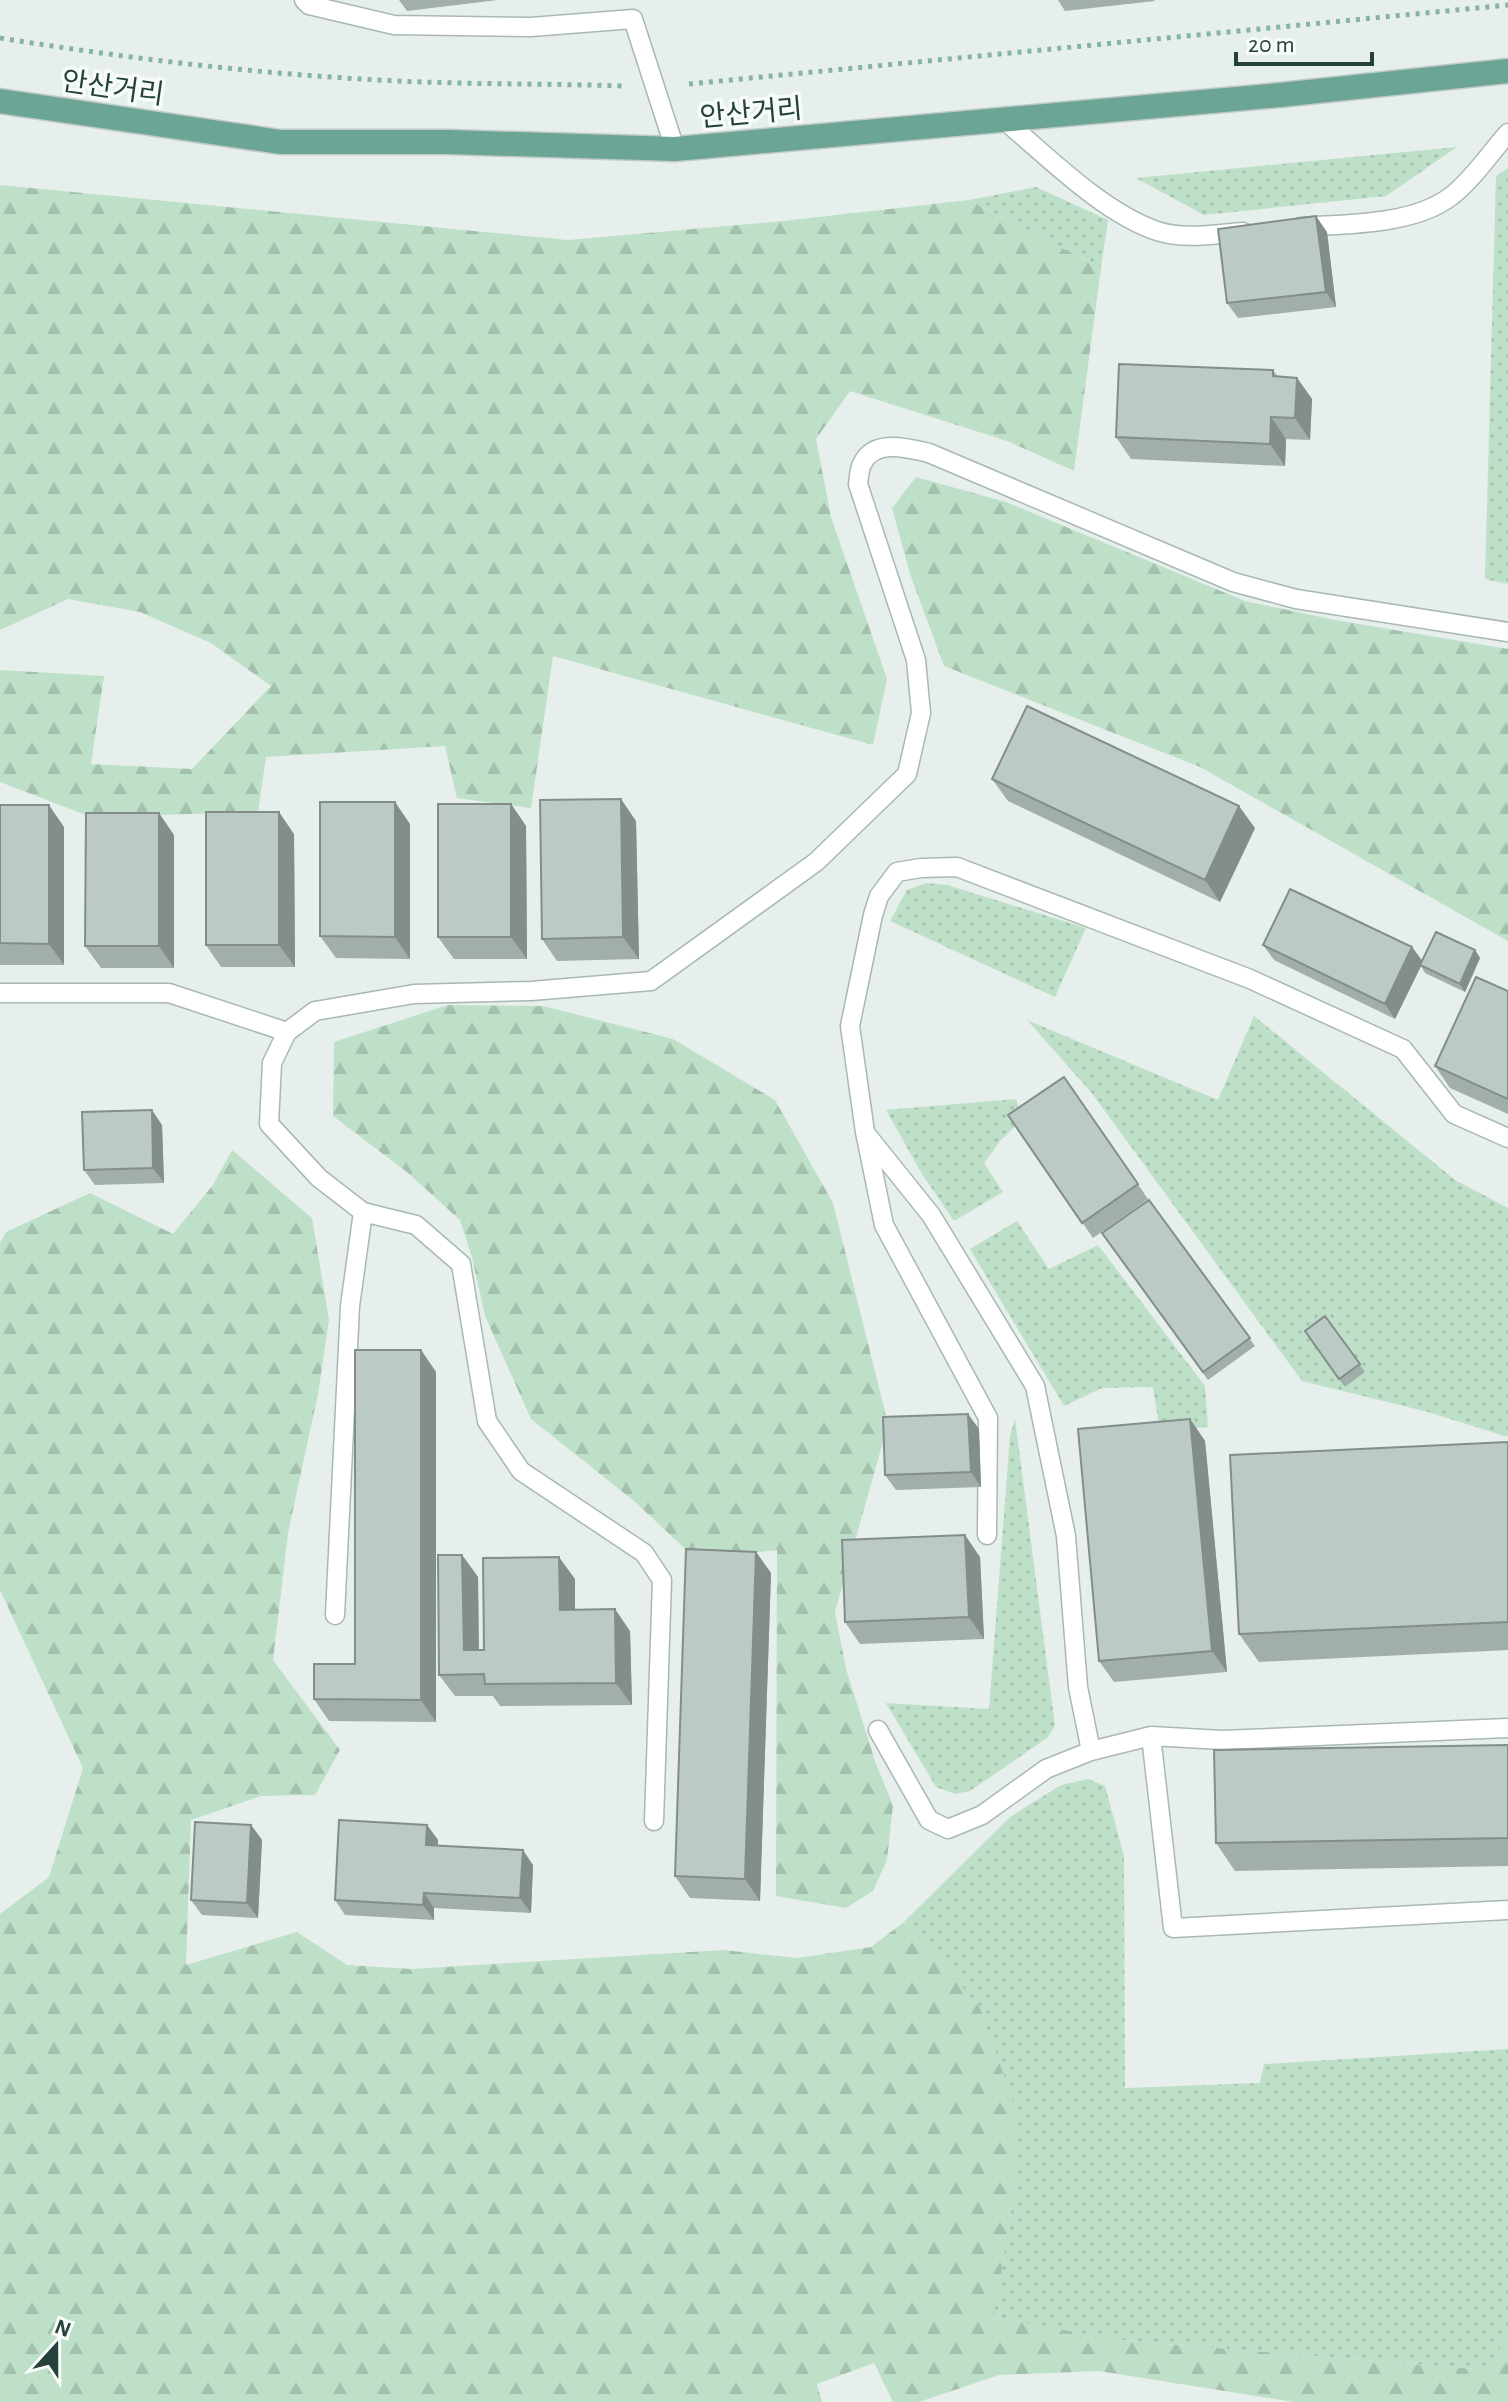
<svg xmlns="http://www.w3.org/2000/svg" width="1508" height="2402" viewBox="0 0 1508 2402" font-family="'Alegreya Sans','Noto Sans KR',sans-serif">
  <defs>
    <pattern id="grass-dots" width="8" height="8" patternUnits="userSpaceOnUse" patternTransform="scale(2)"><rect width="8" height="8" fill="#bfe0c8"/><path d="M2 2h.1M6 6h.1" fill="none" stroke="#a4c1ad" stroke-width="1.8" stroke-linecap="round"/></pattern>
    <pattern id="forest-firs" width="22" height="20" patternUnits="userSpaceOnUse" patternTransform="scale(2)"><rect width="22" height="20" fill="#bfe0c8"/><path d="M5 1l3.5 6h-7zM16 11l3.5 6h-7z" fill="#a4c1ad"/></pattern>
  </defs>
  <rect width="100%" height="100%" fill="#e6efeb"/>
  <path fill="url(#grass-dots)" d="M1457,147L1386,196L1204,215L1136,178Z
    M1508,168V584L1485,579L1496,176Z
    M1036,187L1108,220L1101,268L969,200Z
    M926,883L947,885L1086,928L1055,997L890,921L907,890Z
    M1254,1016L1455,1180L1508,1208V1437L1428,1412L1302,1381L1091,1092L1027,1020L1218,1100Z
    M1016,1099L1023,1119L1001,1140L984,1163L1003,1192L954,1221L922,1174L886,1110Z
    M1017,1221L1049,1269L1098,1245L1205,1386L1208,1427L1160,1431L1153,1387L1102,1388L1064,1406L970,1249Z
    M1015,1419L1055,1726L1047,1738L970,1791L955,1794L936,1787L886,1703L989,1709L1010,1436Z
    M1088,1779L1105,1786L1124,1856L1125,2088L1260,2083L1264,2064L1508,2049V2335L1486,2370L1118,2340L993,2317L1016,2183L930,1945L904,1922L1010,1817L1061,1785Z"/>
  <path fill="url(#forest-firs)" d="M0,185L568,240L774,222L969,200L1101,268L1074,471L1007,441L850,391L816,439L831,517L887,679L873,745L553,656L531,808L457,798L445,746L266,757L258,812L91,817L0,782V670L104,676L91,764L192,769L271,686L211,643L140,612L68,599L0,630Z
    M916,477L1006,502L1245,601L1335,620L1508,649V941L1200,767L944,666L910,574L892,508Z
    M448,1005L543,1006L673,1039L775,1100L833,1203L888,1424L835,1612L846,1669L876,1764L893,1805L887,1860L873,1891L846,1908L776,1896L777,1550L696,1559L634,1501L531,1419L485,1316L472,1257L460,1220L408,1173L333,1116L334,1042Z
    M232,1150L312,1218L329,1320L318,1394L288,1533L273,1660L340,1750L315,1795L261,1796L191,1820L186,1965L297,1932L347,1965L411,1969L724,1950L797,1958L871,1947L904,1922L930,1945L980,2008L1014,2103L1016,2183L994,2317L1118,2340L1486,2370L1508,2335V2402H1294L1099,2371L999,2375L919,2402H893L874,2363L817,2384L822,2402H0V1914L49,1877L83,1768L0,1590V1243L6,1232L90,1193L173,1234L213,1185Z"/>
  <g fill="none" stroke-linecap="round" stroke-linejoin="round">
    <g stroke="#a8b8b2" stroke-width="21">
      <path id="service" d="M304,0L309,5L394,25L531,27L633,19L675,149
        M1003,119C1047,156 1103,213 1157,231C1184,240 1216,234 1243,232
        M1300,227C1345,224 1413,225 1450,197C1469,184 1492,151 1508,133
        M0,993H169L287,1032
        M866,1134L931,1215L1035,1386L1066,1536L1078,1687L1091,1751
        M987,1535L988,1418L884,1225L865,1132L850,1026L873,915L879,896L897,872L921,868L957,867L1250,979L1403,1049L1454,1114L1508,1138
        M335,1615L350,1306L363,1212
        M878,1730L929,1820L948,1829L982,1815L1046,1769L1091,1751L1151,1736L1173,1928L1508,1910
        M1151,1736L1222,1740L1508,1728
        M654,1821L662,1580L644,1553L521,1471L487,1421L461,1264L416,1225L363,1212L319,1178L269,1124L272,1063L287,1032L315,1011L414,994L531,991L651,981L816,862L907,774L921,713L916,660L858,484C859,478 859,470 862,464C874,438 908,448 929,453L1233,582L1296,599L1508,632"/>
    </g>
    <g stroke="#c2cac8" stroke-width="27">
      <path id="primary" d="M0,101L280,142H449L675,149L1280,95L1508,71"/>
    </g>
    <path stroke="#86b3a5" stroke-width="5" stroke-dasharray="4 6" stroke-linecap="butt" d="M0,38C120,57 240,72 362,79C449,85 536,83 623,86
      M689,84L1508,5"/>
    <use href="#service" stroke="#fff" stroke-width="18"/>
    <use href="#primary" stroke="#6aa596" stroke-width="24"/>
  </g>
  <path fill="#a1aea9" d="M399,0H498L407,11Z
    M1058,0H1154L1155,1L1065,11Z
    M1327,232L1336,307L1238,318L1227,303Z
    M1273,370L1278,377L1297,378L1312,399L1310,440L1286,439L1285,466L1131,459L1116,437Z
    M992,779L1255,828L1220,902L1008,801Z
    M511,804L526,826L527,959H454L438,937Z
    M0,805L64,827V965H0Z
    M636,821L639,959L557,961L542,939Z
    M410,824V959L336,958L320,936Z
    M294,834L295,967H221L206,945Z
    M174,835V968H101L85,946Z
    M1263,945L1412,947L1422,961L1475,950L1480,958L1465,992L1425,973L1421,966L1395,1019L1274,960Z
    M1508,991V1114L1450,1088L1435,1066Z
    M1064,1077L1148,1199L1093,1238L1008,1115Z
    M162,1125L164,1183L95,1185L84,1170Z
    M1149,1200L1255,1346L1208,1380L1102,1233Z
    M1325,1316L1365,1372L1345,1387L1305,1331Z
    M421,1350L436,1372V1722L329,1721L314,1699L355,1664Z
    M1190,1419L1205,1441L1227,1672L1114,1682L1099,1661Z
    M979,1429L981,1487L896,1490L885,1475Z
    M1508,1442V1650L1259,1662L1239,1634Z
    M756,1552L771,1573L760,1901L690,1898L675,1876Z
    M462,1555L478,1577L479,1650H484L575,1579V1609L630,1631L632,1705L500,1706L493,1696H455L439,1675Z
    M980,1557L984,1639L860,1644L845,1622Z
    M1508,1745V1866L1235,1871L1216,1843Z
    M251,1825L262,1840L258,1918L202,1915L191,1900Z
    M427,1825L438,1840V1845L533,1865L531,1913L434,1908V1920L345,1915L335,1900Z"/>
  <path fill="#838d89" d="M1316,216L1327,232L1336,307L1326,292Z
    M1297,378L1312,399L1310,440L1295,418Z
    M1271,417L1286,439L1285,466L1270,444Z
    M621,799L636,821L639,959L623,937Z
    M395,802L410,824V959L395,937Z
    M511,804L526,826L527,959L511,937Z
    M49,805L64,827V965L49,944Z
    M1239,806L1255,828L1220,902L1205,880Z
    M279,812L294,834L295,967L279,945Z
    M159,813L174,835V968L159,946Z
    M1412,947L1423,962L1395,1019L1385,1004Z
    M1475,950L1480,958L1465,992L1460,984Z
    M152,1110L162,1125L164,1183L153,1168Z
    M421,1350L436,1372V1722L421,1700Z
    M968,1414L979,1429L981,1487L971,1472Z
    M1190,1419L1205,1441L1227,1672L1212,1651Z
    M965,1535L980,1557L984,1639L969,1617Z
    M756,1552L771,1573L760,1901L745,1879Z
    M462,1555L478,1577L479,1672L464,1650Z
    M559,1557L575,1579V1631L560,1610Z
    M615,1609L630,1631L632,1705L616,1683Z
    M251,1825L262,1840L258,1918L247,1903Z
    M427,1825L438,1840L437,1860L426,1845Z
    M523,1850L533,1865L531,1913L520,1898Z
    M424,1893L434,1908V1920L423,1905Z"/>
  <path fill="#bbcac4" stroke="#838d89" stroke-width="2" d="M1316,216L1326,292L1227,303L1218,229Z
    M1119,364L1273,370V376L1297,378L1295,418L1271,417L1270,444L1116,437Z
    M1027,706L1239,806L1205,880L992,779Z
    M621,799L623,937L542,939L540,800Z
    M320,802H395V937L320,936Z
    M438,804H511V937H438Z
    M0,805H49V944L0,943Z
    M206,812H279V945H206Z
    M86,813H159V946H85Z
    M1290,889L1412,947L1385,1004L1263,945Z
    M1436,932L1475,950L1460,984L1420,965Z
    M1476,977L1508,991V1099L1435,1066Z
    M1064,1077L1138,1184L1082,1223L1008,1115Z
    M152,1110L153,1168L84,1170L82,1112Z
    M1149,1200L1250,1338L1203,1372L1102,1233Z
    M1325,1316L1360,1364L1339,1379L1305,1331Z
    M355,1350H421V1700L314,1699V1664H355Z
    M968,1414L971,1472L885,1475L883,1417Z
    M1190,1419L1212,1651L1099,1661L1078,1429Z
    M1508,1442V1622L1239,1634L1230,1455Z
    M965,1535L969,1617L845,1622L842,1540Z
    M686,1549L756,1552L745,1879L675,1876Z
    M438,1555H462L464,1650H484L483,1558L559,1557L560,1610L615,1609L616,1683L485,1684L484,1674L439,1675Z
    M1508,1745V1838L1216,1843L1214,1750Z
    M339,1820L427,1825L426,1845L523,1850L520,1898L424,1893L423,1905L335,1900Z
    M195,1822L251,1825L247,1903L191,1900Z"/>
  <g text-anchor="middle" stroke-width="7" stroke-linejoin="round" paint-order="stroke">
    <g font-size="28" fill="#24423a" stroke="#f7fbf9">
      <text transform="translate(113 87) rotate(8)" y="10">안산거리</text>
      <text transform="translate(751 112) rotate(-5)" y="10">안산거리</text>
    </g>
  </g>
  <g transform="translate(56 2346) rotate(21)" stroke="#f7fbf9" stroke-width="6" paint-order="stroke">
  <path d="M0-6L14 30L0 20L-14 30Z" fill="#24423a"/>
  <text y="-12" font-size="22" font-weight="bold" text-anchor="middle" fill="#24423a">N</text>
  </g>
  <path d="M1236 52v12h136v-12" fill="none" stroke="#24423a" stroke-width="4"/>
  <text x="1248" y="52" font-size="24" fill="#24423a" stroke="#f7fbf9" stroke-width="6" paint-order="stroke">20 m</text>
</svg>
